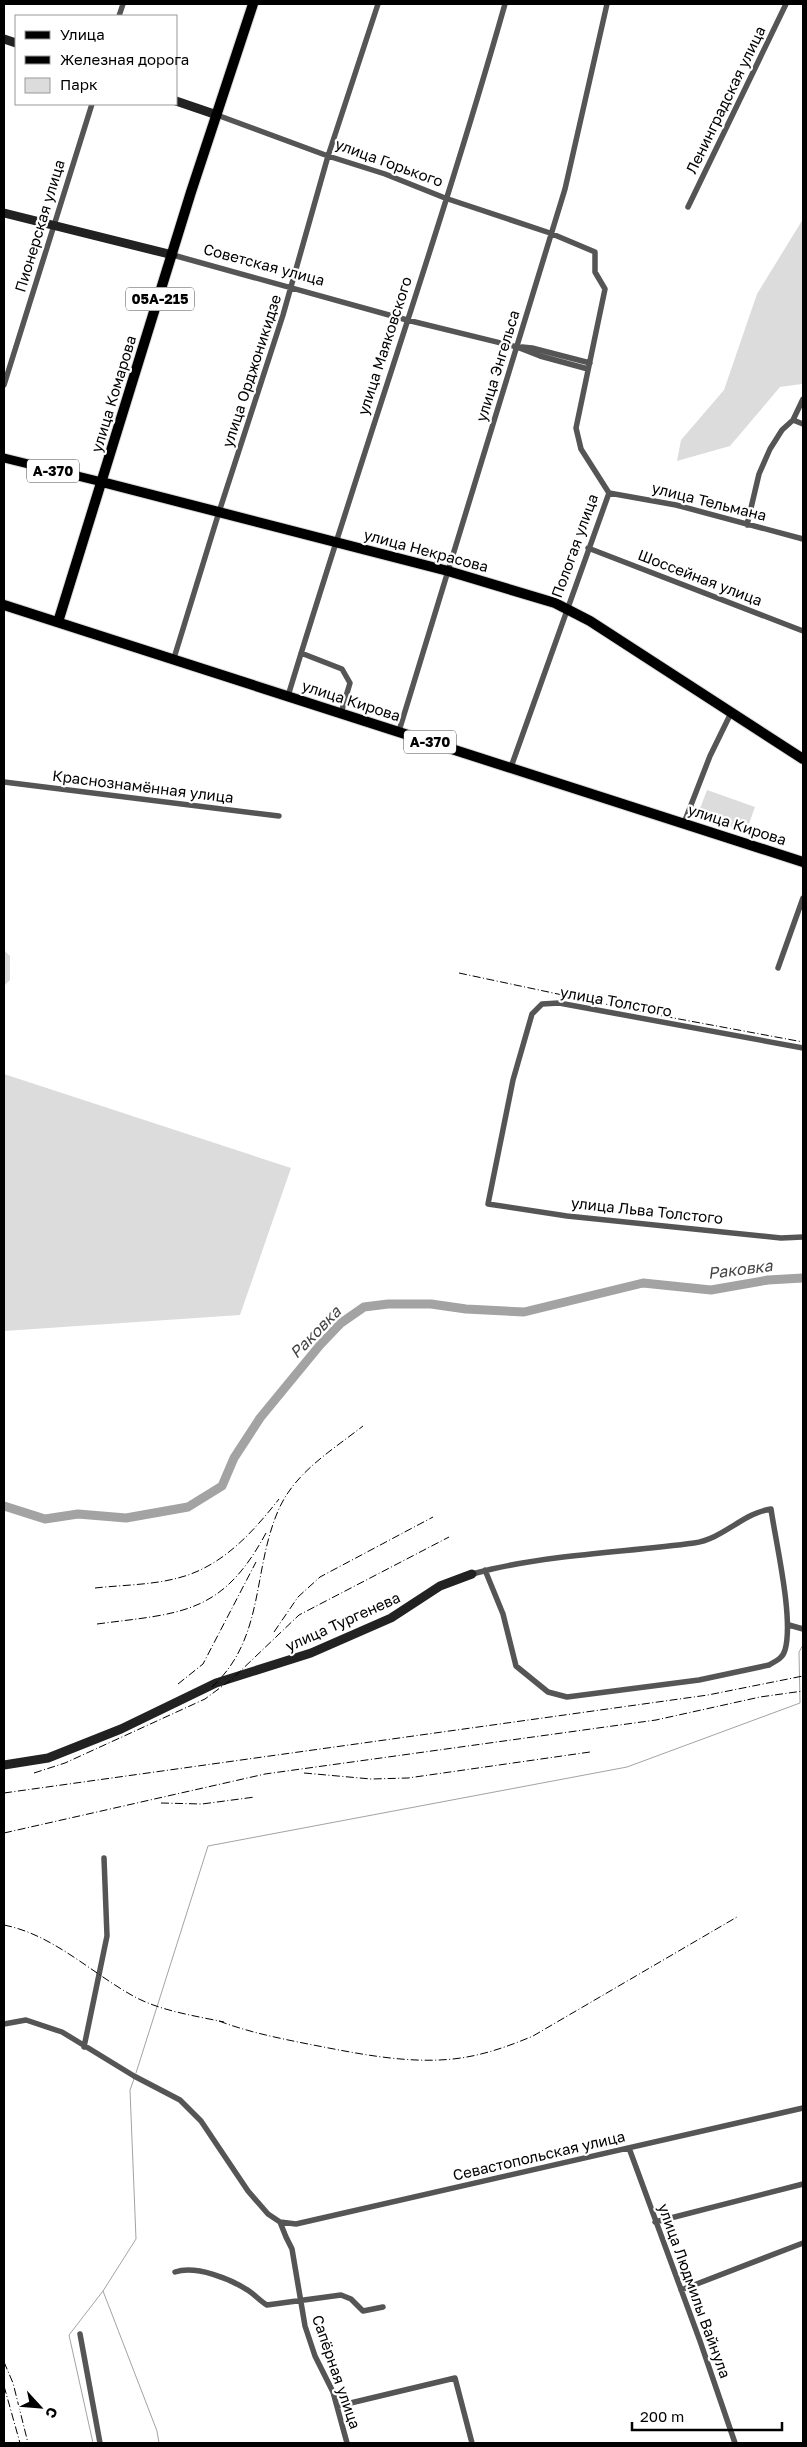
<svg xmlns="http://www.w3.org/2000/svg" width="807" height="2447" viewBox="0 0 807 2447" font-family="'Golos Text',sans-serif">
  <rect width="100%" height="100%" fill="#fff"/>
  <path fill="#dcdcdc" d="M803,219V381L802,384L780,387L730,446L677,461L681,440L724,390L757,294Z
    M707,790L755,807L746,832L698,814Z
    M4,950L10,956V980L4,986Z
    M4,1074L291,1168L240,1315L4,1331Z"/>
  <g fill="none" stroke-linecap="round" stroke-linejoin="round">
    <path stroke="#a3a3a3" stroke-width="1" d="M136,2073L208,1846L627,1767L800,1703L799,1652L803,1645
      M134,2079L130,2090L136,2239L103,2291L157,2431L159,2443
      M93,2443L69,2335L103,2291"/>
    <path stroke="#a3a3a3" stroke-width="9" d="M4,1506L45,1519L78,1514L126,1518L188,1507L222,1486L234,1458L260,1418L320,1345L341,1323L364,1307L388,1304H431L466,1309L524,1312L643,1283L711,1290L768,1280L803,1278"/>
    <g stroke="#dbdbdb" stroke-width="11">
      <path id="primary" d="M4,458L102,482"/>
    </g>
    <g stroke="#dbdbdb" stroke-width="12">
      <path id="highway" d="M102,482L448,571L555,603L590,621L803,759
        M4,605L803,862
        M58,622L191,192L253,4"/>
    </g>
    <path stroke="#555" stroke-width="5.5" d="M119,16L123,4
      M217,115L328,156L385,174L445,198L550,233L595,252V272L605,289L576,428L581,449L609,493
      M688,207L786,4
      M173,255L407,320L517,347L540,356L588,369
      M522,347L532,348L590,363
      M4,385L92,104
      M793,420L803,424
      M609,493L676,505L803,539
      M747,525L759,474L770,449L782,430L793,420L803,399
      M588,548L803,631
      M301,653L342,669L350,683L341,713
      M174,658L219,512L283,315L328,156L378,4
      M288,696C358,465 439,236 505,4
      M399,731L565,189L607,4
      M511,767L609,493
      M4,782L279,816
      M684,823L710,756L731,713
      M778,968L803,898
      M803,1048L559,1003L542,1004L532,1014L513,1080L488,1204L567,1216L781,1238L803,1237
      M472,1574L492,1569C559,1554 627,1552 694,1543C723,1539 743,1513 771,1509C776,1544 794,1619 785,1650C783,1658 776,1661 769,1665L699,1680L567,1697L548,1692L516,1666L503,1614L485,1570
      M789,1625L803,1629
      M4,2024L26,2020L62,2032L134,2076L180,2100L201,2121L248,2191L268,2214L280,2222L286,2237L292,2249L305,2326L315,2356L333,2392L347,2443
      M84,2047L107,1936L104,1858
      M629,2148L700,2341L735,2443
      M280,2222L296,2224L803,2108
      M655,2222L803,2184
      M175,2272C196,2265 231,2279 249,2291C255,2295 260,2301 267,2305L341,2295L351,2299L363,2311L383,2307
      M681,2290L803,2243
      M80,2334L100,2443
      M338,2406L455,2378L472,2443"/>
    <path stroke="#222" stroke-width="9" d="M4,39L16,43
      M176,101L217,115
      M4,213L173,255
      M4,1765L48,1758L121,1729L216,1683L311,1653L391,1618L440,1586L472,1574"/>
    <use href="#primary" stroke="#000" stroke-width="9"/>
    <use href="#highway" stroke="#000" stroke-width="10"/>
    <path stroke="#000" stroke-width="1" stroke-dasharray="8 2.5 1 2.5" stroke-linecap="butt" d="M459,973L652,1014L803,1042
      M95,1588C122,1585 152,1585 178,1578C222,1567 253,1532 279,1499
      M97,1624C181,1613 222,1615 266,1533
      M274,1632L298,1597L320,1577L433,1517
      M178,1684L203,1664L256,1562
      M212,1687C265,1638 252,1572 278,1511C294,1473 331,1451 363,1426
      M34,1773L65,1763L205,1699L232,1679L299,1615L449,1537
      M304,1773L371,1779L408,1778L590,1752
      M4,1793L708,1695L803,1676
      M161,1803L202,1804L255,1797
      M4,1833L265,1774L656,1720L760,1697L803,1691
      M4,1925C54,1935 91,1973 135,1997C161,2011 196,2016 224,2022
      M219,2021C248,2032 278,2038 308,2044C355,2053 405,2064 453,2059C481,2056 507,2047 533,2036L737,1917
      M4,2362L13,2383L28,2443
      M4,2386L20,2443"/>
  </g>
  <g text-anchor="middle" stroke-width="4.5" stroke-linejoin="round" paint-order="stroke">
    <g fill="#fff" stroke="#4c4c4c" stroke-width="1">
      <rect x="126" y="287.5" width="68" height="23" rx="4"/>
      <rect x="27" y="459.5" width="52" height="23" rx="4"/>
      <rect x="404" y="730.5" width="52" height="23" rx="4"/>
    </g>
    <g font-size="14" font-weight="bold" fill="#000">
      <text x="160" y="304">05А-215</text>
      <text x="53" y="476">А-370</text>
      <text x="430" y="747">А-370</text>
    </g>
    <g font-size="15" fill="#000" stroke="#fff">
      <text transform="translate(726 100) rotate(-64)" y="5">Ленинградская улица</text>
      <text transform="translate(389 163) rotate(20)" y="5">улица Горького</text>
      <text transform="translate(40 226) rotate(-73)" y="5">Пионерская улица</text>
      <text transform="translate(264 265) rotate(15)" y="5">Советская улица</text>
      <text transform="translate(385 346) rotate(-72)" y="5">улица Маяковского</text>
      <text transform="translate(498 366) rotate(-73)" y="5">улица Энгельса</text>
      <text transform="translate(252 371) rotate(-72)" y="5">улица Орджоникидзе</text>
      <text transform="translate(114 394) rotate(-73)" y="5">улица Комарова</text>
      <text transform="translate(709 502) rotate(14)" y="5">улица Тельмана</text>
      <text transform="translate(575 546) rotate(-70)" y="5">Пологая улица</text>
      <text transform="translate(426 551) rotate(15)" y="5">улица Некрасова</text>
      <text transform="translate(700 578) rotate(21)" y="5">Шоссейная улица</text>
      <text transform="translate(351 701) rotate(18)" y="5">улица Кирова</text>
      <text transform="translate(143 787) rotate(7)" y="5">Краснознамённая улица</text>
      <text transform="translate(737 825) rotate(18)" y="5">улица Кирова</text>
      <text transform="translate(616 1002) rotate(10)" y="5">улица Толстого</text>
      <text transform="translate(647 1211) rotate(6)" y="5">улица Льва Толстого</text>
      <text transform="translate(343 1622) rotate(-24)" y="5">улица Тургенева</text>
      <text transform="translate(539 2156) rotate(-13)" y="5">Севастопольская улица</text>
      <text transform="translate(694 2291) rotate(70)" y="5">улица Людмилы Вайнула</text>
      <text transform="translate(336 2372) rotate(71)" y="5">Сапёрная улица</text>
    </g>
    <g font-size="16" font-style="italic" fill="#444" stroke="#fff">
      <text transform="translate(740 1269) rotate(-7)" y="6">Раковка</text>
      <text transform="translate(315 1332) rotate(-46)" y="6">Раковка</text>
    </g>
  </g>
  <rect width="807" height="2447" fill="none" stroke="#000000" stroke-width="10"/>
  <rect x="15" y="15" width="162" height="90" fill="#ffffff" stroke="#999999"/>
  <rect x="25" y="31" width="25" height="8" fill="#000000" stroke="#999999"/>
  <text x="60" y="40" font-size="15" fill="#000000">Улица</text>
  <rect x="25" y="56" width="25" height="8" fill="#000000" stroke="#999999"/>
  <text x="60" y="65" font-size="15" fill="#000000">Железная дорога</text>
  <rect x="25" y="78" width="25" height="15" fill="#dcdcdc" stroke="#999999"/>
  <text x="60" y="90" font-size="15" fill="#000000">Парк</text>
  <g transform="translate(40 2407) rotate(116)" stroke="#ffffff" stroke-width="4" paint-order="stroke">
  <path d="M0-4L9 19L0 12L-9 19Z" fill="#000000"/>
  <text y="-8" font-size="14" font-weight="bold" text-anchor="middle" fill="#000000">С</text>
  </g>
  <path d="M632 2422v8h150v-8" fill="none" stroke="#000000" stroke-width="2.5"/>
  <text x="640" y="2422" font-size="15" fill="#000000" stroke="#ffffff" stroke-width="4" paint-order="stroke">200 m</text>
</svg>
